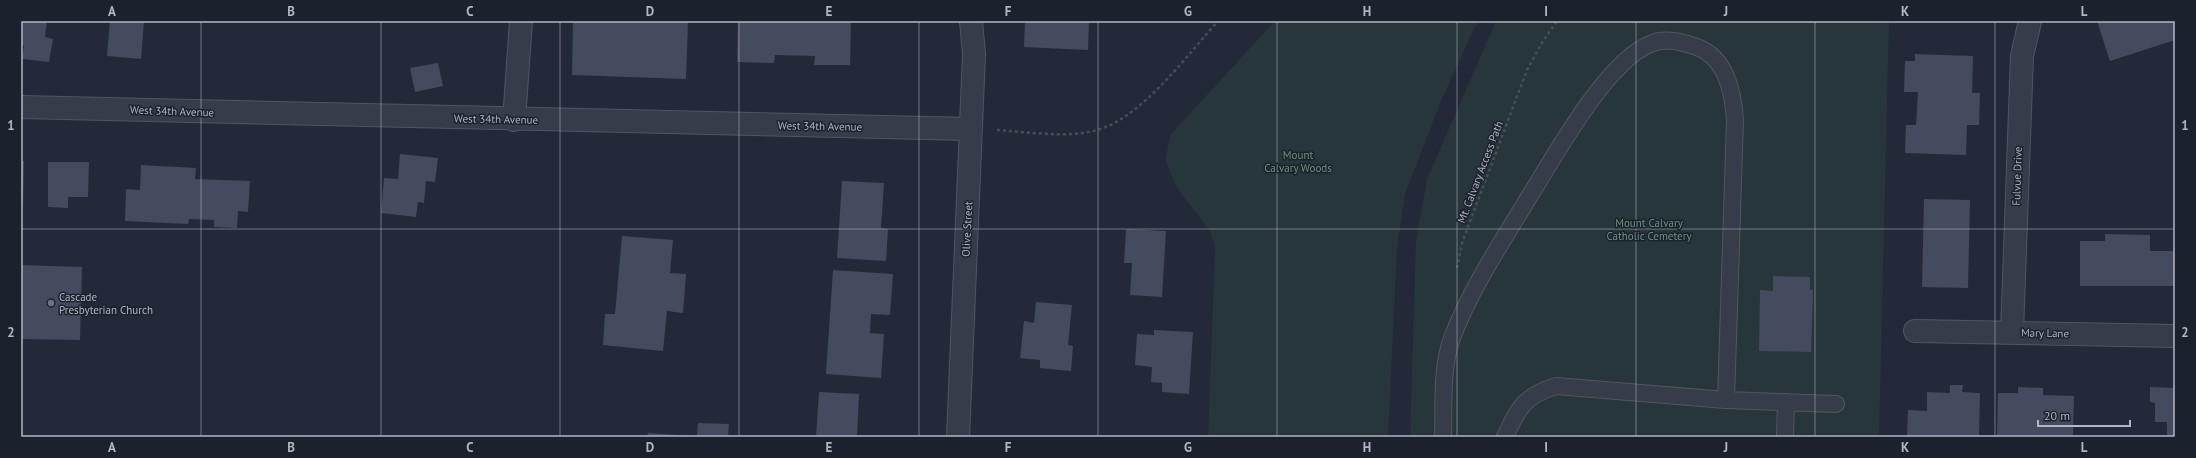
<svg xmlns="http://www.w3.org/2000/svg" width="2196" height="458" viewBox="0 0 2196 458" font-family="'PT Sans',sans-serif">
  <rect width="100%" height="100%" fill="#232939"/>
  <path fill="#26363b" d="M1275,21H1480L1473,31L1441,101L1405,194L1397,248L1388,437H1208L1215,247L1210,231L1177,188L1165,159L1171,134Z
    M1496,21H1889L1879,437H1410L1416,240L1427,179Z"/>
  <path fill="#454b5e" d="M21,21H47L45,37L53,39L49,62L22,59L24,46L21,45Z
    M110,21H144L141,59L107,56Z
    M573,21L688,22L686,79L572,75Z
    M738,21H851L850,65H814L815,56L775,55L774,63L737,62Z
    M1025,21H1089L1088,50L1024,47Z
    M2097,21H2175V40L2110,61Z
    M1915,54L1973,56L1972,93H1980L1979,125H1967L1966,155L1905,153L1906,125H1916L1918,92H1904L1905,61H1915Z
    M438,63L443,86L415,92L410,68Z
    M400,154L438,158L435,182L426,181L424,203L418,202L416,217L381,213L384,178L398,179Z
    M21,161H24L23,204L21,203Z
    M48,162H89L88,197H68V208L48,207Z
    M141,165L196,168L195,179L250,181L248,212L238,211L237,228L214,227V220L189,219L188,224L125,221L126,189L140,190Z
    M842,181L884,183L881,228L888,229L886,261L837,258Z
    M1924,199L1970,200L1968,288L1922,287Z
    M1126,229L1166,231L1162,297L1130,295L1132,263H1124Z
    M2105,234L2150,235V251H2174V286H2080V241H2105Z
    M622,236L673,240L670,273L686,274L683,313L667,311L663,351L603,345L605,314H615Z
    M21,265L82,267L80,340L21,339Z
    M833,270L893,274L890,315L871,314L870,333L884,334L881,378L826,374Z
    M1773,276L1810,277V290H1813L1811,352L1759,351L1760,290L1773,291Z
    M1036,302L1072,305L1068,345L1073,346L1071,371L1040,368V360L1020,358L1024,321L1034,323Z
    M1154,330L1193,332L1189,394L1162,392V383L1151,382L1152,367L1135,365L1137,334L1154,335Z
    M1950,385H1963L1962,392L1980,393L1979,437H1907L1908,410L1927,411V392L1950,393Z
    M2018,387L2043,388V395L2074,396L2073,437H1997L1998,393H2018Z
    M2150,387L2175,388V437H2167V422H2155V403L2150,402Z
    M819,392L859,394L857,437H816Z
    M698,423L729,424L728,437H697Z
    M648,433L692,436V437H647Z"/>
  <g fill="none" stroke-linecap="round" stroke-linejoin="round">
    <g stroke="#525664" stroke-width="18">
      <path id="lane" d="M1443,437C1444,405 1441,368 1452,338C1471,288 1502,242 1529,197C1555,156 1605,63 1650,44C1665,37 1682,42 1697,47C1726,58 1733,91 1735,120L1726,400
        M1505,437C1518,408 1524,396 1556,386L1726,400L1836,404
        M1785,437L1786,402"/>
    </g>
    <g stroke="#525664" stroke-width="24">
      <path id="street" d="M21,107L971,129
        M514,120L521,21
        M1915,331L2175,336
        M2012,332L2022,56L2030,21
        M958,437L974,54L971,21"/>
    </g>
    <path stroke="#435157" stroke-width="2.5" stroke-dasharray="3 3" stroke-linecap="butt" d="M997,130C1028,132 1071,139 1100,129C1143,116 1188,54 1218,21
      M1457,268L1462,243L1527,70L1543,41L1557,21"/>
    <use href="#lane" stroke="#373c4a" stroke-width="16"/>
    <use href="#street" stroke="#373c4a" stroke-width="22"/>
  </g>
  <path fill="none" stroke="#b2b6c5" stroke-width="1" stroke-opacity="0.55" d="M201,21V437M381,21V437M560,21V437M739,21V437M919,21V437M1098,21V437M1277,21V437M1457,21V437M1636,21V437M1815,21V437M1995,21V437M21,229H2175"/>
  <circle fill="#6b7280" stroke="#1c212e" stroke-width="1.5" cx="51" cy="303" r="4"/>
  <g text-anchor="middle" stroke-width="3" stroke-linejoin="round" paint-order="stroke">
    <g font-size="11" fill="#b2b6c5" stroke="#1c212e">
      <text transform="translate(172 111) rotate(2)" y="4">West 34th Avenue</text>
      <text transform="translate(496 119) rotate(1)" y="4">West 34th Avenue</text>
      <text transform="translate(820 126) rotate(1)" y="4">West 34th Avenue</text>
      <text transform="translate(1480 172) rotate(-69)" y="4">Mt. Calvary Access Path</text>
      <text transform="translate(2017 176) rotate(-88)" y="4">Fulvue Drive</text>
      <text transform="translate(967 229) rotate(-87)" y="4">Olive Street</text>
      <text transform="translate(2045 333) rotate(1)" y="4">Mary Lane</text>
    </g>
    <g font-size="11" fill="#6a957b" stroke="#1c212e">
      <text x="1298" y="159">Mount<tspan x="1298" dy="13">Calvary Woods</tspan></text>
      <text x="1649" y="227">Mount Calvary<tspan x="1649" dy="13">Catholic Cemetery</tspan></text>
    </g>
    <g font-size="11" fill="#b2b6c5" stroke="#1c212e" text-anchor="start">
      <text x="59" y="301">Cascade<tspan x="59" dy="13">Presbyterian Church</tspan></text>
    </g>
  </g>
  <rect width="2196" height="458" fill="none" stroke="#1c212e" stroke-width="44"/>
  <path d="M2038 420v6h92v-6" fill="none" stroke="#b2b6c5" stroke-width="2"/>
  <text x="2044" y="420" font-size="12" fill="#b2b6c5" stroke="#1c212e" stroke-width="3" paint-order="stroke">20 m</text>
  <rect x="22" y="22" width="2152" height="414" fill="none" stroke="#b2b6c5" stroke-width="1.5"/>
  <g font-size="13" text-anchor="middle" font-weight="bold" fill="#b2b6c5">
    <text x="112" y="16">A</text>
    <text x="291" y="16">B</text>
    <text x="470" y="16">C</text>
    <text x="650" y="16">D</text>
    <text x="829" y="16">E</text>
    <text x="1008" y="16">F</text>
    <text x="1188" y="16">G</text>
    <text x="1367" y="16">H</text>
    <text x="1546" y="16">I</text>
    <text x="1726" y="16">J</text>
    <text x="1905" y="16">K</text>
    <text x="2084" y="16">L</text>
    <text x="11" y="130">1</text>
    <text x="2185" y="130">1</text>
    <text x="11" y="337">2</text>
    <text x="2185" y="337">2</text>
    <text x="112" y="452">A</text>
    <text x="291" y="452">B</text>
    <text x="470" y="452">C</text>
    <text x="650" y="452">D</text>
    <text x="829" y="452">E</text>
    <text x="1008" y="452">F</text>
    <text x="1188" y="452">G</text>
    <text x="1367" y="452">H</text>
    <text x="1546" y="452">I</text>
    <text x="1726" y="452">J</text>
    <text x="1905" y="452">K</text>
    <text x="2084" y="452">L</text>
  </g>
</svg>
